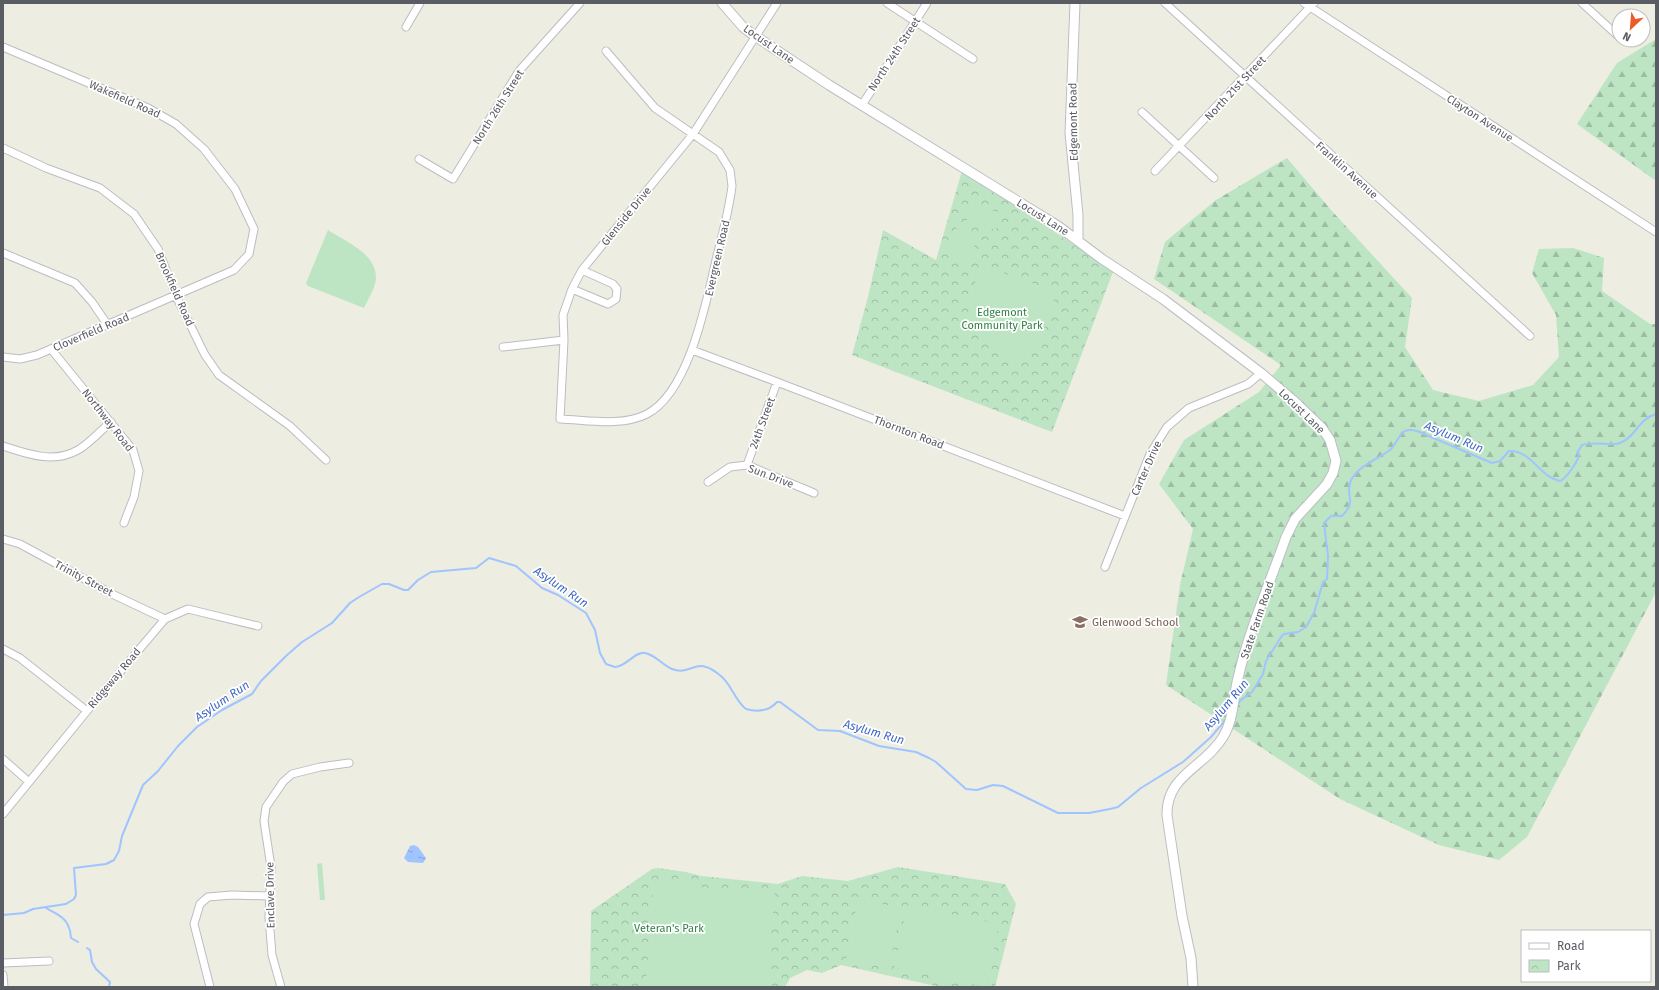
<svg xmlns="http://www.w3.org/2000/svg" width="1659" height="990" viewBox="0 0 1659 990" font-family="'Fira Sans',sans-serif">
  <defs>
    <pattern id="forest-firs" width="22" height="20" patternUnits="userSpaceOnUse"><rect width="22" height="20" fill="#bde5c4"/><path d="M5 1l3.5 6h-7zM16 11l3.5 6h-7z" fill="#9dbda3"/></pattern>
    <pattern id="park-crowns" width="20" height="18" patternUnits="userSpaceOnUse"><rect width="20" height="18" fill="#bde5c4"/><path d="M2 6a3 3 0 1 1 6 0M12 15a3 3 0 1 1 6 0" fill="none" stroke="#9dbda3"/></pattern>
    <pattern id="water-ripples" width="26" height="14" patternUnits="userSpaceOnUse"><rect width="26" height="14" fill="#9fc4ff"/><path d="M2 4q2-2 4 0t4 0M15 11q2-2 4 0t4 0" fill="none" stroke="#85a2d2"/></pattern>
  </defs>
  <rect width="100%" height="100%" fill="#edede1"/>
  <path fill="url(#forest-firs)" d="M1656,39V181L1577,124L1617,63Z
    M1287,158L1331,210L1412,298L1405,347L1433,390L1479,401L1533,385L1559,357L1556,315L1532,273L1539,249L1573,248L1604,258L1602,291L1650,324H1656V592L1527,837L1499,860L1439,845L1340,799L1166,685L1180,585L1193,529L1159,484L1184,440L1259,392L1281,365L1154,279L1165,242L1216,200Z"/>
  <path fill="url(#park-crowns)" d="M962,171L1064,238L1113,272L1052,432L852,355L868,297L883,230L936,260Z
    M898,867L1005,884L1016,904L995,987H940L841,965L822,973L807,970L790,978L785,987H590L591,911L652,869L658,868L686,872L701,876L778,884L802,876L848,881Z"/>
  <path fill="#bde5c4" d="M970,206L1000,212L996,230L966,224Z
    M956,228L977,233L970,265L949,259Z
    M328,230C346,242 376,253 376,278C376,287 368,299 364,308L308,286L306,283Z
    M989,268L1049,289L1054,301L1041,337L1021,365C976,343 954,318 982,269Z
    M322,863L325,900H320L317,864Z
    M654,879L706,888L713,892L714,888L775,894L768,964L771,987H650L646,981Z
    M858,899L901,908L889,968L846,960Z
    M907,905L999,924L986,987L894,968Z"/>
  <path fill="url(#water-ripples)" d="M414,845L418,847L426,858L423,863L408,862L404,858L410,846Z"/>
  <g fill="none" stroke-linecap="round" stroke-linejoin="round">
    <path stroke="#9fc4ff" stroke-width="2" d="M1237,705L1241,700L1252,692L1263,674L1266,661L1281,637L1284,634L1298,632L1306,627L1314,613L1323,582L1327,579L1328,556L1324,523L1331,516H1342C1358,500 1344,496 1351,480C1358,466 1378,459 1390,450C1396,445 1398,435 1405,431C1409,429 1413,430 1417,431L1492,463L1500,461L1509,451C1532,450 1540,478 1560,481C1566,479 1578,461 1579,455L1577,453L1582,445C1594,441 1612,446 1620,443C1636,437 1638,419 1656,414
      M46,908C55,913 66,917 69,928C71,931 70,934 71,938L78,942
      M3,915L24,913L33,909L66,904L74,899L76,895L74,868L106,864L114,860L119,851L122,836L143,785L158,771L178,746L197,727L222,710L252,694L261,681L286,656L302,642L332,623L350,603L359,597L382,584H389L404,590H408L418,580L431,572L476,568L489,558L516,566L542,588L558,595L586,613L595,630L600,653L606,664C609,665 612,666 615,667C626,667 635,651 645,653C656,655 662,665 672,669C693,677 695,653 722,677C732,686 736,702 746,709C757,712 769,711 777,702H780L818,730L840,731L879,746L916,752L929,758L936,762L966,789L977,790L993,785L1003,786L1058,813H1089L1110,809L1118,807L1141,788L1183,762L1211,737L1227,718
      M87,948L90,950L92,962L96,969L110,982L109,987"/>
    <g stroke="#bcbdc3" stroke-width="9">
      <path id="street" d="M887,3L973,59
        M1165,3L1530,336
        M1304,3L1656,232
        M1582,3L1617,35
        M406,27L420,3
        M3,47L148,108L176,124L204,149L235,189L254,229L249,254L234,270L37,355L20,359L3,357
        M606,51L655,108L719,152L730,170L732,186C729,211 722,236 716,260C706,303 689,392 647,414C621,427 588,420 560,419L564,340L563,315L572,289L582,270L693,134L777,3
        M862,105L927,3
        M1142,112L1214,178
        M3,148L46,168L100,188L134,214L158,249L176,296L205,355L219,375L290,426L326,460
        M419,159L453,179L519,71L580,3
        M1155,171L1314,3
        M3,253L75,283L92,302L107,324
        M572,289L608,304L616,299L617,289L613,284L582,270
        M503,347L564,340
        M51,349L133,450L139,471L134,497L124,523
        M692,350L777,382L1125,516
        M3,446C28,454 53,464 78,450C90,443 100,431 111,422
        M747,465L777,382
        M708,482L730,467L747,465L814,493
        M3,539L20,544L112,594L165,619
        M1105,567L1150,454L1167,427L1189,408L1248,384L1261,373
        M3,649L20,658L87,711
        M3,759L29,782
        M3,814L87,711L165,619L188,609L258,626
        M3,963L49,961
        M3,975L4,987
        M210,987L194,924L200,904L208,897L232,895L269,896
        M281,987L272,955L269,917L271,867L264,821L266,807L283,782L292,774L320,767L349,763"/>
    </g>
    <g stroke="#bcbec5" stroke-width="11">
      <path id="secondary" d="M722,3L743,27L755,36L829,85L1058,226L1102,259L1163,299L1261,373L1295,402L1322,428L1330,440L1336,461L1333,473L1327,484L1295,519L1286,537C1270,583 1249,630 1238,678C1233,698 1234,719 1223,737C1205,767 1166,775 1167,815L1182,916L1191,958L1193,987
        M1075,3L1070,133L1078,215V240"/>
    </g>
    <use href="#street" stroke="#fff" stroke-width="7"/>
    <use href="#secondary" stroke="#fff" stroke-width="9"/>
  </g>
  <defs>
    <g id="school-bare" transform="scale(1.2)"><path d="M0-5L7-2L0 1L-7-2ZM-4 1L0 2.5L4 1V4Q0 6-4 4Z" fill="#8d6e63" stroke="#fff" stroke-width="2.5" paint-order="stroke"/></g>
  </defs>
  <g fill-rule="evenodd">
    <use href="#school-bare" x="1080" y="622"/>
  </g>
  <g text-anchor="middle" stroke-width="3.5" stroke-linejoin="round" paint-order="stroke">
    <g font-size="11" fill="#5a5c63" stroke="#fff">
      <text transform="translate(769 44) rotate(35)" y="4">Locust Lane</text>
      <text transform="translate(894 54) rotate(-57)" y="4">North 24th Street</text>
      <text transform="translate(1235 88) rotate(-47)" y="4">North 21st Street</text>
      <text transform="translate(125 99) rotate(24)" y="4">Wakefield Road</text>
      <text transform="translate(498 107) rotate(-58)" y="4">North 26th Street</text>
      <text transform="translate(1480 118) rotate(33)" y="4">Clayton Avenue</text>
      <text transform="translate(1073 122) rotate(-91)" y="4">Edgemont Road</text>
      <text transform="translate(1347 170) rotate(42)" y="4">Franklin Avenue</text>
      <text transform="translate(626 216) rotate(-51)" y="4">Glenside Drive</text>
      <text transform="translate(1043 217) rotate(32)" y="4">Locust Lane</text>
      <text transform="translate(717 258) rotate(-77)" y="4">Evergreen Road</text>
      <text transform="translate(175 289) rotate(66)" y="4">Brookfield Road</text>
      <text transform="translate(91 332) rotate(-23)" y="4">Cloverfield Road</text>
      <text transform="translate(1302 411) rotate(44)" y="4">Locust Lane</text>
      <text transform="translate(108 420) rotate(52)" y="4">Northway Road</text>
      <text transform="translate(762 423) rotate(-70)" y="4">24th Street</text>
      <text transform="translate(909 432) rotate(21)" y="4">Thornton Road</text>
      <text transform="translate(1146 468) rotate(-66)" y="4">Carter Drive</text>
      <text transform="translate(771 476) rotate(21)" y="4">Sun Drive</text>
      <text transform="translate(84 578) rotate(28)" y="4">Trinity Street</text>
      <text transform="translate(1257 620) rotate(-71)" y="4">State Farm Road</text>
      <text transform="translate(114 678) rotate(-50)" y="4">Ridgeway Road</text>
      <text transform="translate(270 895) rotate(-91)" y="4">Enclave Drive</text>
    </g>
    <g font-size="11" fill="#328144" stroke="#fff">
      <text x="1002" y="316">Edgemont<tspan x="1002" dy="13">Community Park</tspan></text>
      <text x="669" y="932">Veteran's Park</text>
    </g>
    <g font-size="11" fill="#785e54" stroke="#fff" text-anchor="start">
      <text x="1092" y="626">Glenwood School</text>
    </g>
    <g font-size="12" font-style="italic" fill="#4169c4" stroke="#fff">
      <text transform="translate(1454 437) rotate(23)" y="4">Asylum Run</text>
      <text transform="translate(561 587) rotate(34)" y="4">Asylum Run</text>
      <text transform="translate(222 701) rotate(-34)" y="4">Asylum Run</text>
      <text transform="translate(1226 705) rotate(-50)" y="4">Asylum Run</text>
      <text transform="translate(874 732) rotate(16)" y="4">Asylum Run</text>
    </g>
  </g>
  <rect width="1659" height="990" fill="none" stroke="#5a5c63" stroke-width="8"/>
  <rect x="1521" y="930" width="130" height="52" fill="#ffffff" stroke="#bdbec1"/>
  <rect x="1529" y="943" width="20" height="6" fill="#ffffff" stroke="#bdbec1"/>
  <text x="1557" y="950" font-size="12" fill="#5a5c63">Road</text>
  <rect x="1529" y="960" width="20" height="12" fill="url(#park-crowns)" stroke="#bdbec1"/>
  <text x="1557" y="970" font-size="12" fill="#5a5c63">Park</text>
  <g transform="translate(1631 28) rotate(206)"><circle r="19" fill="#ffffff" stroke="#bdbec1"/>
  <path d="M0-3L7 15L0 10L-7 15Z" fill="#eb5c2a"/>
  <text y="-6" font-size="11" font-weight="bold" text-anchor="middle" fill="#5a5c63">N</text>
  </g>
</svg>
